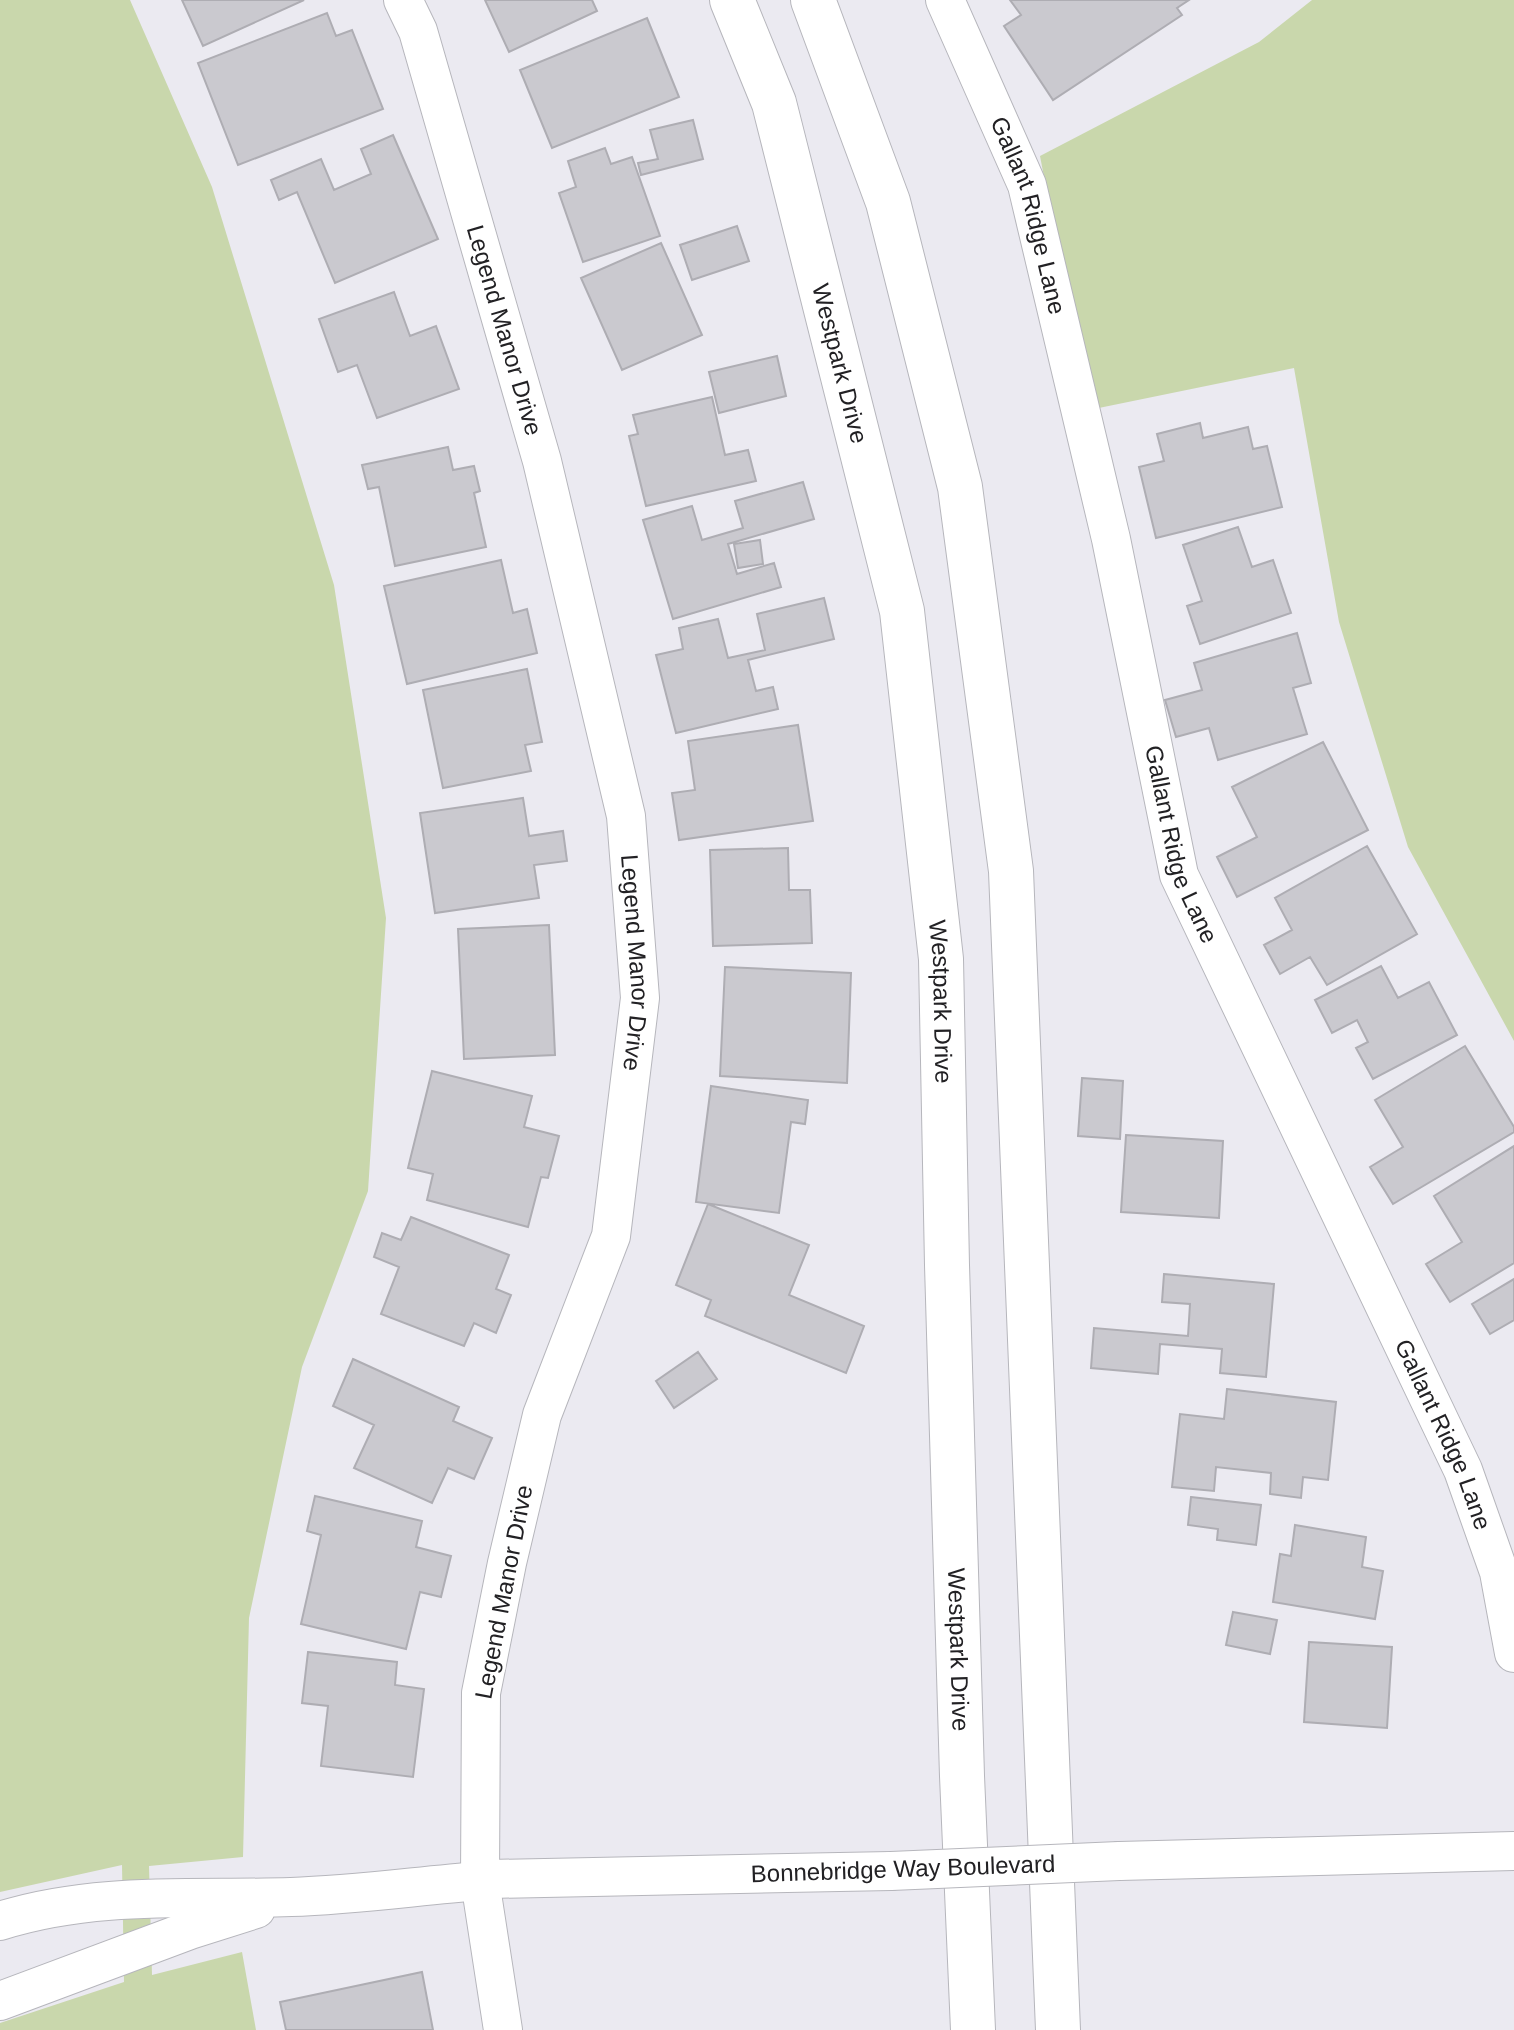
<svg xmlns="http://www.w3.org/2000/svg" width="1514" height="2030" viewBox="0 0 1514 2030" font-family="Arial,sans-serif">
  <rect width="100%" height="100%" fill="#ebeaf1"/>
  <path fill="#c9d7ac" d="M0,0H130L212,187L334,585L386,918L368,1191L302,1367L249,1618L243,1857L149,1866L152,1975L242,1952L256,2030H0V2023L124,1982L122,1865L0,1892Z
    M1312,0H1514V1041L1408,847L1339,622L1294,368L1089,410L1040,156L1259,42Z"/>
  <path fill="#cac9cf" stroke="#aeadb3" stroke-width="2" d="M182,0H304L203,46Z
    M485,0H592L597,11L509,52Z
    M1010,0H1189L1177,8L1182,15L1053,100L1004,26L1021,15Z
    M327,13L336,36L352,30L383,109L238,165L198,63Z
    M647,18L679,97L552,148L520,70Z
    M693,120L703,159L641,175L638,163L658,159L650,130Z
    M393,135L438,239L335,283L297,192L279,200L271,180L321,159L334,190L371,174L361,149Z
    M605,148L611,164L632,157L660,236L583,262L559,193L576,187L568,161Z
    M737,226L749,261L692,280L680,245Z
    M661,243L702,335L622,370L581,278Z
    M394,292L410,336L436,326L459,389L377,418L357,365L338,372L319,319Z
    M777,356L786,396L719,413L709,372Z
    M712,397L725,455L748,450L756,481L646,506L629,436L638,434L633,415Z
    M1200,423L1203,438L1248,427L1253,449L1267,446L1282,507L1156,538L1139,467L1164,461L1157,434Z
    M448,447L453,470L474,466L480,491L474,493L486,547L395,566L379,487L368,489L362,465Z
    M803,482L814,519L728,544L737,574L774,563L781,587L673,619L643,520L692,506L702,540L743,528L735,501Z
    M1238,527L1252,567L1273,560L1291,613L1200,644L1187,606L1202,601L1183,545Z
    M760,540L763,564L738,568L734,544Z
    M501,560L513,613L527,609L537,653L407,684L384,586Z
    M824,598L834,639L748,660L756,691L773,687L778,709L676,733L656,655L683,649L679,628L718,619L728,658L765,650L757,614Z
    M1297,633L1311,683L1293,688L1307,734L1218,760L1209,728L1176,737L1165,700L1202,690L1194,663Z
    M527,669L542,742L525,745L531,771L443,788L423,690Z
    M798,725L813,821L679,840L672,793L695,790L688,741Z
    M1323,742L1368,830L1237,897L1217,857L1257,837L1232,787Z
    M523,798L529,836L563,831L567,861L534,865L539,898L435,913L420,813Z
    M1367,846L1417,934L1327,985L1310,957L1280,974L1264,945L1292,930L1275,898Z
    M788,848L789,890H810L812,943L713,946L710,850Z
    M549,925L555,1055L464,1059L458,929Z
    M1381,966L1398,998L1429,982L1457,1035L1373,1079L1356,1048L1368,1042L1357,1020L1332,1033L1315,1000Z
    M725,967L851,973L847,1083L720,1076Z
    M1465,1046L1514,1127V1132L1393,1204L1370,1167L1403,1147L1375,1100Z
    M432,1071L532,1096L524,1127L559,1136L548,1178L541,1177L528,1227L427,1200L433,1174L408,1168Z
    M1082,1078L1123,1081L1120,1139L1078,1136Z
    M711,1086L808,1100L805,1124L791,1122L779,1213L696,1202Z
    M1126,1135L1223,1141L1219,1218L1121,1212Z
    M1514,1146V1263L1450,1302L1426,1264L1462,1242L1434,1196Z
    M708,1204L809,1245L789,1295L864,1326L846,1373L705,1316L711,1300L676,1285Z
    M411,1217L509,1255L496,1289L511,1295L496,1333L474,1323L464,1346L381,1314L399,1267L374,1257L382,1233L401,1240Z
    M1164,1274L1274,1284L1266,1377L1220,1373L1222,1349L1160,1344L1158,1374L1091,1368L1094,1328L1188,1336L1190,1304L1162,1302Z
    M1514,1279V1320L1490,1334L1472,1304Z
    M698,1352L717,1379L674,1408L656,1381Z
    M353,1359L459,1407L453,1421L492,1438L474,1479L448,1468L432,1503L354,1468L374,1425L333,1406Z
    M1227,1389L1336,1402L1328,1480L1303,1477L1301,1498L1270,1494L1271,1473L1216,1467L1214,1491L1172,1487L1180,1414L1224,1419Z
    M315,1496L422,1521L416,1547L451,1556L441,1597L420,1592L406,1649L301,1624L321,1535L307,1531Z
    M1191,1497L1261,1505L1256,1545L1217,1540L1218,1529L1188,1525Z
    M1295,1525L1366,1537L1362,1567L1383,1571L1375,1619L1273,1602L1280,1554L1291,1556Z
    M1233,1612L1277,1620L1270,1654L1226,1645Z
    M1309,1642L1392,1647L1387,1728L1304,1722Z
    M308,1652L397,1662L395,1685L424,1689L413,1777L321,1766L328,1706L302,1703Z
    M422,1972L433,2030H286L280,2002Z"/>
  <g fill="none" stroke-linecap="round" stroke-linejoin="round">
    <g stroke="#b6b6bc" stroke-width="40">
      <g id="minor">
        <path id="s1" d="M403,0L418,31L542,461L626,816L640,998L611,1236L542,1415L507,1563L481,1693L480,1881L503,2030"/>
        <path id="s2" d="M945,0L1027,185L1111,539L1179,875L1463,1470L1499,1572L1514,1653"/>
        <path d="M1119,1861L1514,1851"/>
        <path d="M0,1921C94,1891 194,1900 291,1897C354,1895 417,1886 480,1881L490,1879L891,1871"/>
        <path d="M0,2001L190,1930L256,1909"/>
      </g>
    </g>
    <g stroke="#b6b6bc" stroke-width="46">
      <g id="secondary">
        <path id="s3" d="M732,0L774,103L902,611L941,959L947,1265L962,1776L973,2030"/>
        <path d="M813,0L888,202L960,487L1011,871L1058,2030"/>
      </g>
    </g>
    <use href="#minor" stroke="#fff" stroke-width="38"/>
    <use href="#secondary" stroke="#fff" stroke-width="44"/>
    <g stroke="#b6b6bc" stroke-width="40" stroke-linecap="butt">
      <path id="minor-bridge" d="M891,1871L1119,1861"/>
    </g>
    <use href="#minor-bridge" stroke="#fff" stroke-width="38"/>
  </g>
  <g text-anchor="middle" stroke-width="6" stroke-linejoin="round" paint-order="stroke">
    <g font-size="24" fill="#222124" stroke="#fff">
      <text dy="8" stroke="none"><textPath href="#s2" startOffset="232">Gallant Ridge Lane</textPath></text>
      <text dy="8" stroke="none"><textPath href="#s1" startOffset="346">Legend Manor Drive</textPath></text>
      <text dy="8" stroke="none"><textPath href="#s3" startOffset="380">Westpark Drive</textPath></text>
      <text dy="8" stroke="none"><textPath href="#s2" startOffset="880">Gallant Ridge Lane</textPath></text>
      <text dy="8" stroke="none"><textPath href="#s1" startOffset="994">Legend Manor Drive</textPath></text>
      <text dy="8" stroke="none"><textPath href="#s3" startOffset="1028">Westpark Drive</textPath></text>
      <text dy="8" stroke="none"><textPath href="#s2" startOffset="1528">Gallant Ridge Lane</textPath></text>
      <text transform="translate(504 1592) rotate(-79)" y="8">Legend Manor Drive</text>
      <text dy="8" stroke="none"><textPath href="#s3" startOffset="1676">Westpark Drive</textPath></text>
      <text transform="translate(903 1869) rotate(-2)" y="8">Bonnebridge Way Boulevard</text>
    </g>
  </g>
</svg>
